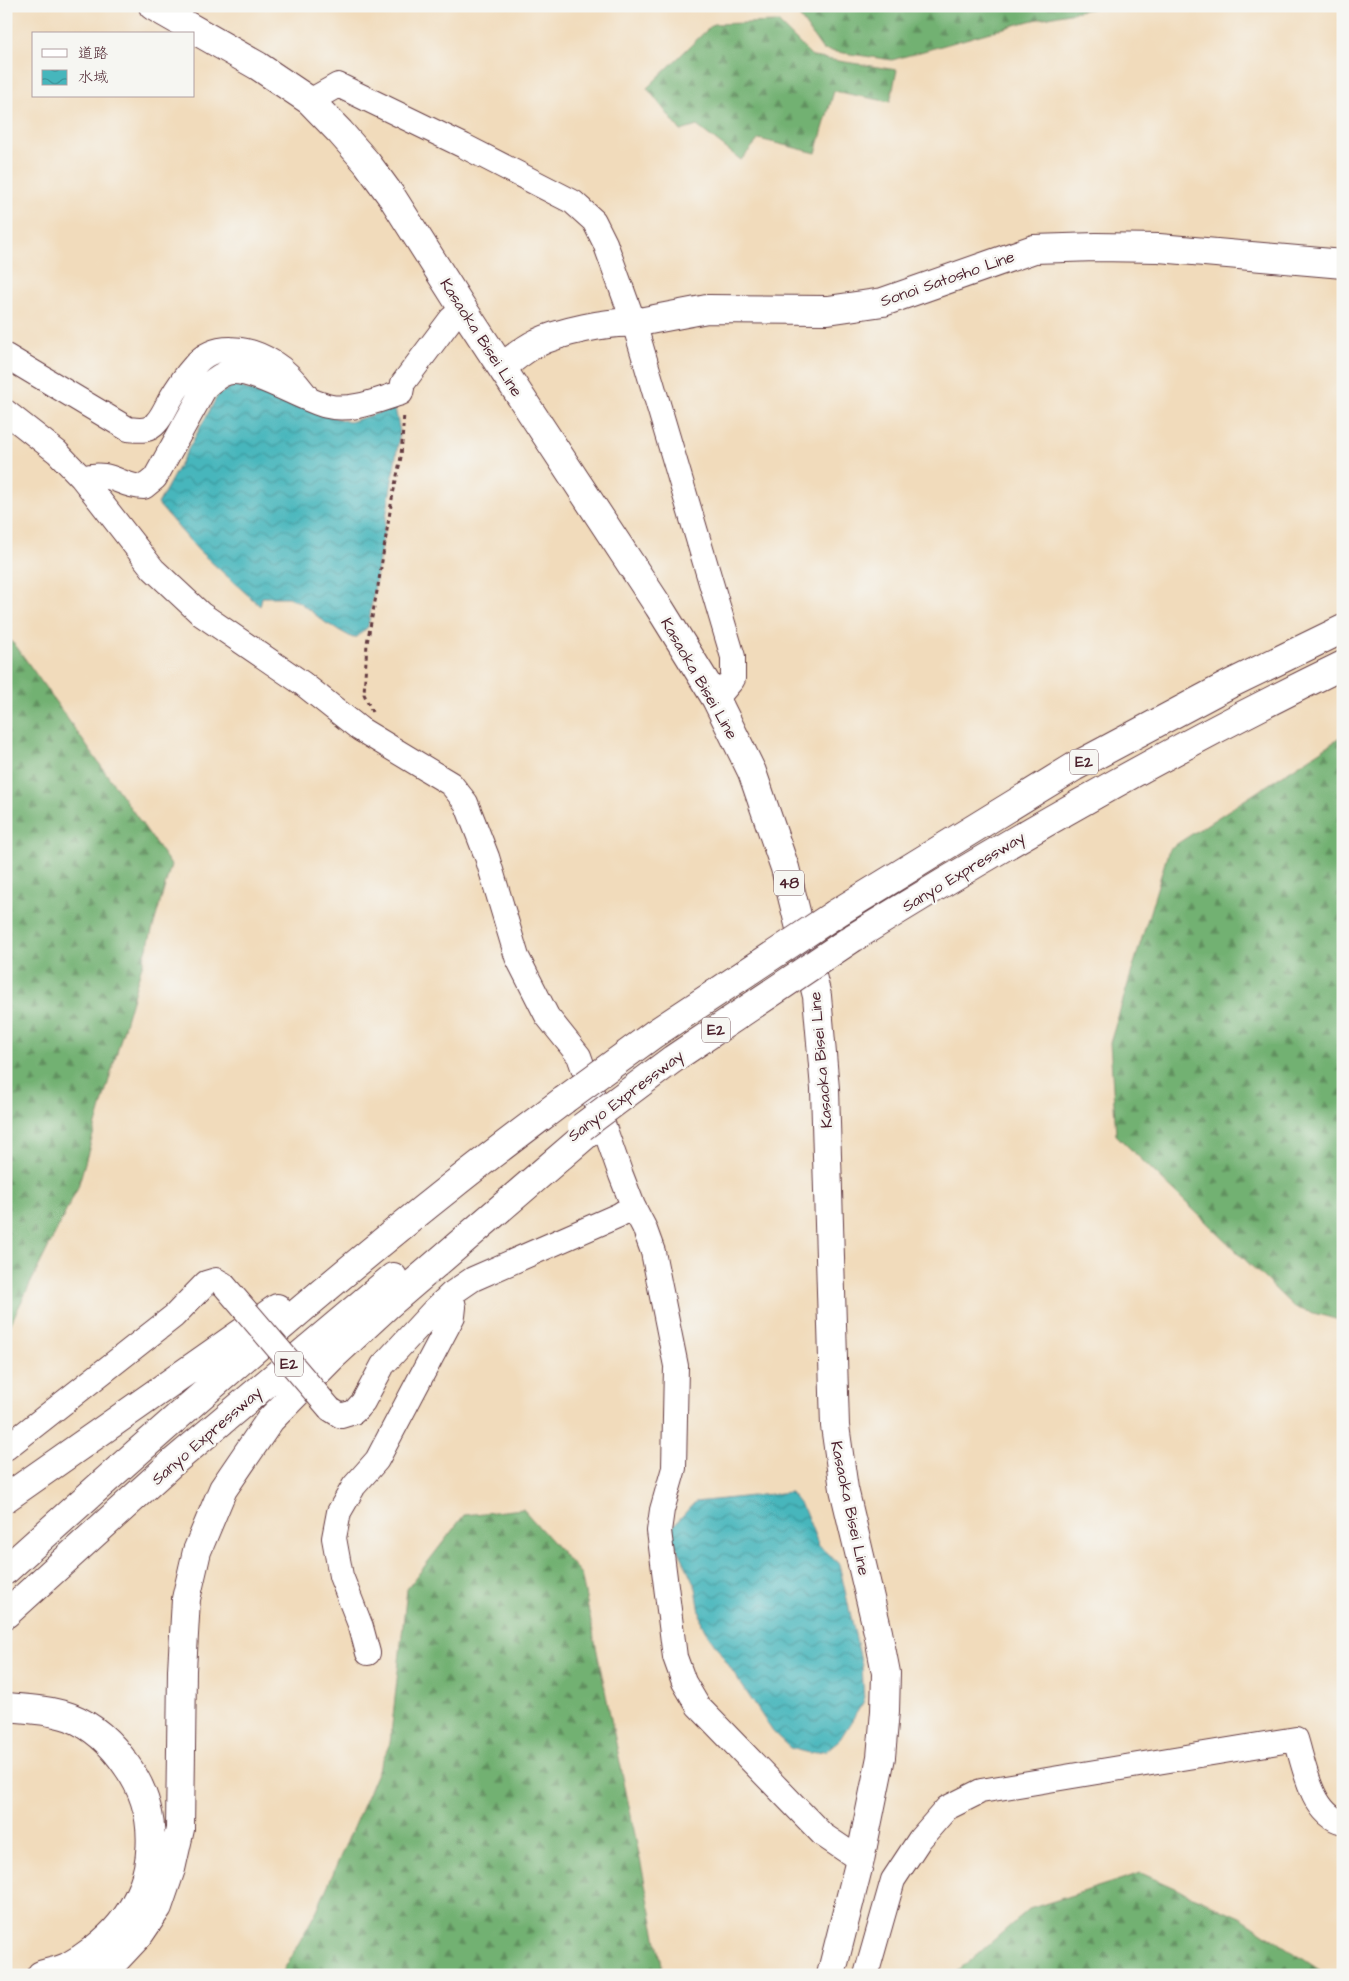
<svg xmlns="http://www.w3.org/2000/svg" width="1349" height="1981" viewBox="0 0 1349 1981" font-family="'Architects Daughter','Klee One',sans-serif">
  <defs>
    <pattern id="forest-firs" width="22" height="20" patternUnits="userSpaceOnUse" patternTransform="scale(1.25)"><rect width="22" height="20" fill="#72b172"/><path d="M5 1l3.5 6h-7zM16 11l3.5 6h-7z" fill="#608f5e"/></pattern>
    <pattern id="water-waves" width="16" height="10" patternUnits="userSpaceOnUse" patternTransform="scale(1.25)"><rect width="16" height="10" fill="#46b6bc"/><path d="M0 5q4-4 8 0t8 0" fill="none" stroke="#3c9399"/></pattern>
  </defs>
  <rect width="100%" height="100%" fill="#f6f6f2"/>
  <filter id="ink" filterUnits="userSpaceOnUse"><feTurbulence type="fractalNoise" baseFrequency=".02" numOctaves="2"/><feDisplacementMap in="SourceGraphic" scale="10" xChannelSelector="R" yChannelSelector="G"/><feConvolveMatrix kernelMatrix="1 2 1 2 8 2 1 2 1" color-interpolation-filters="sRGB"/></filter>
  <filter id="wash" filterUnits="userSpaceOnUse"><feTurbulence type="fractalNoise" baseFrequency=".0096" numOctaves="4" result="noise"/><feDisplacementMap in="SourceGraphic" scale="20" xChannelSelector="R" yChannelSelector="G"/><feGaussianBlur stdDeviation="1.12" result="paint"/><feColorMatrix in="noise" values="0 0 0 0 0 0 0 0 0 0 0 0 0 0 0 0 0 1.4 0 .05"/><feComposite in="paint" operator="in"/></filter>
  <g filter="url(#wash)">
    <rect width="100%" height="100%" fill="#f1dbbb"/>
    <path fill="url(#forest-firs)" stroke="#5e684e" d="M792,6H1104L1029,21L892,60L823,50Z
      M778,22L813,57L897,70L890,102L834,91L816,153L759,139L741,160L697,126L681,131L647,88L713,24Z
      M6,637L16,646L171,865L78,1187L6,1333Z
      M1343,736V1321L1295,1308L1116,1135L1110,1043L1169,849Z
      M523,1509L581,1574L664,1975H281L317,1910L390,1743L407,1589L464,1515Z
      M1141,1873L1242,1918L1327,1975H954L1029,1909Z"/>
    <path fill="url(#water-waves)" stroke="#486a74" d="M234,385L349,422L395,408L400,432L368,627L357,637L353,638L326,623L299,602L288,597H262L260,606L198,550L158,504L218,395Z
      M790,1492L805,1511L819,1546L839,1564L862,1665L864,1701L840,1739L827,1750L810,1753L790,1748L773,1732L702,1625L696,1588L681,1555L669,1535L674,1525L695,1502Z"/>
  </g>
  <g filter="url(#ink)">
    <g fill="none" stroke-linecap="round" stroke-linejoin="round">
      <g stroke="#633b41" stroke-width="26">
        <path id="minor" d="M310,101L338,85L464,146L573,202L594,221L605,243L634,323L733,657V679L716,699
          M6,356L128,429C138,430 149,432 156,423C162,417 166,407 170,400C177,388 185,376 194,366C214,341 250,347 274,363C287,371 297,383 306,395
          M6,412L57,452L82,478L153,569L201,614L302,683L360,729L451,784L466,803L487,857L517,957L547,1016L579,1056L621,1175L633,1206L644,1227L653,1252L676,1366L674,1468L662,1510L659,1531L675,1657L684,1682L698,1706L823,1835L860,1860
          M82,478C112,469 119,487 144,487L155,478L206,386C214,380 222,372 233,372C259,372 300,399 327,406C351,412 378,400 401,393L403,383L451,319L463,309
          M330,1409L341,1416L354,1412L363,1402L383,1365L433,1311L451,1294L473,1279L619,1215L633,1206
          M6,1448L174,1316L206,1283L216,1280L223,1284
          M368,1653L361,1627L341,1576L334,1538L339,1512L354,1486L377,1460L453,1316L454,1307L451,1294
          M866,1975L893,1880L920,1839L947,1808L981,1791L1296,1739C1304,1765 1312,1815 1343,1822"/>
      </g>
      <g stroke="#633b41" stroke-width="30">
        <path id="major" d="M153,6L258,66L310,101L340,132L367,163L392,197L463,309L659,607L716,699L752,772L785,868L817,996L825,1089L835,1426L844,1489L878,1632L886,1673L885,1711L881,1757L860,1860L831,1975
          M502,367C513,359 524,349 537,343C559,332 609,321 634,323L707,309L828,310L883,302L1034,249L1096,247L1159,248L1343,264"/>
      </g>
      <g stroke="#633b41" stroke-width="30">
        <path id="highway" d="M835,914L1074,767L1230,684L1343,629
          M853,938C1012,839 1174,747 1343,665
          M6,1498L277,1308
          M6,1570C152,1438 299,1307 453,1185C489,1156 527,1128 564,1100
          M6,1614L171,1464L393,1277
          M6,1707C28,1709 49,1710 70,1717C93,1726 113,1745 127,1766C161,1813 158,1880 120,1925C107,1941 85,1957 67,1967C59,1971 49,1972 41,1975
          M94,1975L110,1966L139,1935L158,1907L171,1869L180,1829L182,1670L186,1599L197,1551L223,1489L270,1420L332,1357L386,1307L587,1134"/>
      </g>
      <path stroke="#633b41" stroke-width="3" stroke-dasharray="4 4" stroke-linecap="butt" d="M372,712L364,694L367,643L378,586L392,499L401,457L404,413"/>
      <use href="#minor" stroke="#fff" stroke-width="24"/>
      <use href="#major" stroke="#fff" stroke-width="28"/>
      <use href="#highway" stroke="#fff" stroke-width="28"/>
      <g stroke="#633b41" stroke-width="26" stroke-linecap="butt">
        <path id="minor-bridge" d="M223,1284L330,1409"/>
      </g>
      <g stroke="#633b41" stroke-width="30" stroke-linecap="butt">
        <path id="highway-bridge" d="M564,1100L654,1034L835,914
          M582,1127L673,1059L853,938"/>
      </g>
      <use href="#minor-bridge" stroke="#fff" stroke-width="24"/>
      <use href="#highway-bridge" stroke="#fff" stroke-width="28"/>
    </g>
  </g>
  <g text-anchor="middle" stroke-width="5" stroke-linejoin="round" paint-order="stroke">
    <g fill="#f6f6f2" stroke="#7e6067" stroke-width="1">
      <rect x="1070" y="749.5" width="28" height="25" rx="4"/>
      <rect x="774" y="870.5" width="30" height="25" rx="4"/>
      <rect x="702" y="1017.5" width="28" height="25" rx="4"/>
      <rect x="275" y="1351.5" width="28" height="25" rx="4"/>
    </g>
    <g font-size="15" font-weight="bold" fill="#4a1f2b">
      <text x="1084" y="767">E2</text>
      <text x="789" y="888">48</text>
      <text x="716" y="1035">E2</text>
      <text x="289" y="1369">E2</text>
    </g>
    <g font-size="16" fill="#4a1f2b" stroke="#f6f6f2">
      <text transform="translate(947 278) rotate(-19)" y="6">Sonoi Satosho Line</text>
      <text transform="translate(482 337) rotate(57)" y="6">Kasaoka Bisei Line</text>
      <text transform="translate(700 678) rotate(60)" y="6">Kasaoka Bisei Line</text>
      <text transform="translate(963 871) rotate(-31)" y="6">Sanyo Expressway</text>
      <text transform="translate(820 1060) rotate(-95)" y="6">Kasaoka Bisei Line</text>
      <text transform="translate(625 1095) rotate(-37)" y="6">Sanyo Expressway</text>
      <text transform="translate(206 1435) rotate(-41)" y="6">Sanyo Expressway</text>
      <text transform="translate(851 1508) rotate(78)" y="6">Kasaoka Bisei Line</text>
    </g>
  </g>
  <rect width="1349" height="1981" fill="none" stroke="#f6f6f2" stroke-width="25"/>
  <rect x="32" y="32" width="162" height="65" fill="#f6f6f2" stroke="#b1a0a2"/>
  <rect x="42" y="49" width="25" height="8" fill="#ffffff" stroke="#b1a0a2"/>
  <text x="78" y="58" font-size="15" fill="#4a1f2b">道路</text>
  <rect x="42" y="70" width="25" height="15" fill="url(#water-waves)" stroke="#b1a0a2"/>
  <text x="78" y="82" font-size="15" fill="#4a1f2b">水域</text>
</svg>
